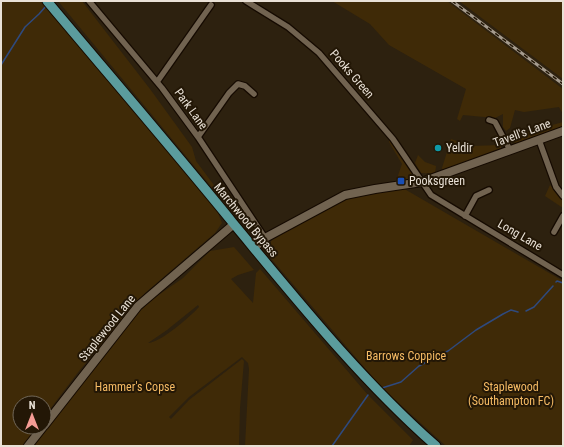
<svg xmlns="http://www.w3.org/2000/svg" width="564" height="447" viewBox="0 0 564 447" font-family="'Roboto Condensed',sans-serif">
  <rect width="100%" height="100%" fill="#2d210f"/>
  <path fill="#3f2a07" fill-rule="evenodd" d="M1,1H41L216,208L222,223L215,233L145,293L79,371L44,417V403H20V427H37L24,446H1Z
    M58,1H82L150,89L192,147L196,161L222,196L214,190Z
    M332,1H447L563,89V114L559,107L524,112L515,110L510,128L506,131L503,127V114L495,118L463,115L460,121L457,119L466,89L389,45L370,24Z
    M459,1H563V79Z
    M563,122V128L522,142L515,143L511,140L510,137Z
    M389,137L413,173L412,180L396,181L402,164L389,142Z
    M451,139L471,146L501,145V148L443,171L442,168Z
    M418,155L425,162L436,166L435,174L421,173L415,163Z
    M550,185L563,198V208L545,196Z
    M401,187L563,281V446H446L382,388L268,255L271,241L311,214L356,196Z
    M234,247L254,270L238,275L231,279L253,303L256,273L260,269L368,395L413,440L409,446H245L249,369L248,363L242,357L189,397L169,417L171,419L189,400L242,359L244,361L240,408L239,446H33L140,308L183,278L210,251ZM198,305L199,307C190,317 160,343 148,343L167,330Z"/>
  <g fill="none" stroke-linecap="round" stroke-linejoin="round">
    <path stroke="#2f4a7e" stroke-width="1.5" d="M1,65L25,27L39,14L47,5
      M556,282L557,281L563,283
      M526,311L534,307L553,286
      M382,388L401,382L419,366L448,351L476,330L503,314L511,310L518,312
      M332,446L368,395"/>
    <g stroke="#150a00" stroke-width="8">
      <path id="street" d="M89,1L162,88L198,137L265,238
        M246,1L288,27L319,53L393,139L431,195L563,275
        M157,82L211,5
        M489,120L495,122L510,150
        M198,137L229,93L238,84L245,86L254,94
        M539,140L556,187L563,196
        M465,216L476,196L489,190
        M554,232L563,216"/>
    </g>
    <g stroke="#150a00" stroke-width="10">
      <path id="secondary" d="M254,248L265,238L345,195L375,189L422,182L563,131
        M44,426L138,306L234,224
        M28,446L43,427"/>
    </g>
    <g stroke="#150a00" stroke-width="11">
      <path id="primary" d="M47,1C109,75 172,148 233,223C297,300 360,379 436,446"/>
    </g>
    <use href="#street" stroke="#716350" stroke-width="5.5"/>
    <use href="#secondary" stroke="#716350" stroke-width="8"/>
    <use href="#primary" stroke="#5b9c9d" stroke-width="9"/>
    <g stroke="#a59b8e" stroke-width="3">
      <path id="rail" d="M452,1L563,84"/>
    </g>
    <use href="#rail" stroke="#231706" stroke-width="1.5" stroke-dasharray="4.5" stroke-linecap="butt"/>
  </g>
  <circle fill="#0f9aa8" stroke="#231706" stroke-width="1.5" cx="438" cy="148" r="4"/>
  <rect fill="#1a4fb4" stroke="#231706" stroke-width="1.5" x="397" y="177" width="8" height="8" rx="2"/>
  <g text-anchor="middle" stroke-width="4" stroke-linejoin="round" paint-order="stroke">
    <g font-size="12" fill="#e9e1d6" stroke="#231706">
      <text transform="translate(352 74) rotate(49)" y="4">Pooks Green</text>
      <text transform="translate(191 109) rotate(54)" y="4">Park Lane</text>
      <text transform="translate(522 133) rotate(-20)" y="4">Tavell's Lane</text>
      <text transform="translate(246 220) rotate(50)" y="4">Marchwood Bypass</text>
      <text transform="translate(520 235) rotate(30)" y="4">Long Lane</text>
      <text transform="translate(107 328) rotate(-51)" y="4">Staplewood Lane</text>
    </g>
    <g font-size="12" fill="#e9e1d6" stroke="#231706" text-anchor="start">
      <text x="446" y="152">Yeldir</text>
      <text x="409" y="185">Pooksgreen</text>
    </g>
    <g font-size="12" fill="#f6bb64" stroke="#231706">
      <text x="406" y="360">Barrows Coppice</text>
      <text x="135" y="391">Hammer's Copse</text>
      <text x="511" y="391">Staplewood<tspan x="511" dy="14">(Southampton FC)</tspan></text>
    </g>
  </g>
  <rect width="564" height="447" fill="none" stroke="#e9e1d6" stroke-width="4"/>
  <g transform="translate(32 415)"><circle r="19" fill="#231706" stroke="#726859"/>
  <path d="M0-3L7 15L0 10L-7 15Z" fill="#f59c95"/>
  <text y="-6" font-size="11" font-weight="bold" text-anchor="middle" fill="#e9e1d6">N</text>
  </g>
</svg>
